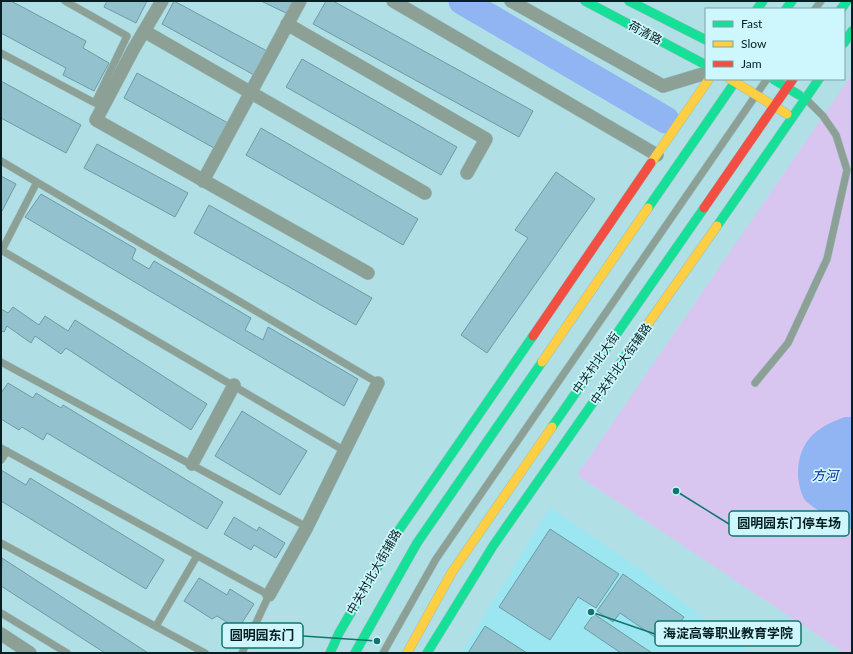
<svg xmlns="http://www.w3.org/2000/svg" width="853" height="654" viewBox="0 0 853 654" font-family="Lato,'Noto Sans SC',sans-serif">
  <rect width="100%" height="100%" fill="#b0e0e6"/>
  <path fill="#9be6f0" d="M550,507L641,570L749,653H462Z"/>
  <path fill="#d8c5f0" d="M852,74V653H844L577,475Z"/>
  <path fill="#90b5f2" d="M845,417H852V530C843,525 809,506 805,500C801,495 799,484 798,477C797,443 815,427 845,417Z"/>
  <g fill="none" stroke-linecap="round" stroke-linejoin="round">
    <path stroke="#90b5f2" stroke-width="27" d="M462,1L666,120"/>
  </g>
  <path fill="#93c2ce" stroke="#6d9ba5" d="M1,1H11L86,41L83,48L109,63L94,91L63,75L66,68L1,33Z
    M107,1H147L136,23L104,7Z
    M174,1L267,51L254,75L162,24Z
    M261,1H294L288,14Z
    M326,1H333L533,111L519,137L313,24Z
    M302,59L457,147L441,175L286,87Z
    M137,73L228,123L214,148L124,98Z
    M1,81L81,125L66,153L1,118Z
    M261,128L418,219L403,245L246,155Z
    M97,144L188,193L175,217L84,168Z
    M556,172L595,199L487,353L461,335L528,238L515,230Z
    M1,176L16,184L2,211H1Z
    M41,194L136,249L132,259L149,269L154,261L251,318L245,330L263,340L268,327L358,379L344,406L25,217Z
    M209,205L372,298L356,325L194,233Z
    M13,307L39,325L45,316L68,331L75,320L207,404L191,430L66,348L61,354L35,336L31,343L7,326L4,332L1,331V309L8,313Z
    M8,383L33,398L36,393L61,408L63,405L223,502L207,529L47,433L43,440L22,427L19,430L1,419V393Z
    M242,411L307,451L280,495L215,456Z
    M1,470L26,485L30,478L164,560L146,589L1,501Z
    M234,517L257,531L259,527L285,543L276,558L254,545L251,550L224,534Z
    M550,529L619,574L596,608L578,597L550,640L499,607Z
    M2,558L148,653H105L1,586Z
    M623,574L684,617L665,644L620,613L613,622L597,611Z
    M199,578L227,595L230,589L254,604L238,629L217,616L212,619L184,601Z
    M594,614L652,653H621L584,628Z
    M485,626L527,653H468Z"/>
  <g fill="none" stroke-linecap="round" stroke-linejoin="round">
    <g stroke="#9abec2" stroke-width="8">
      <path id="lane" d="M815,9L821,1
        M1,53L95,103L127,36L65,1
        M1,161L378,383
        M1,250L345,451
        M2,250L37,182
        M1,362L307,527
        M755,383L788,343L827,259L847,170L836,135L823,116L806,99
        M1,448L269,595L242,653
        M1,460L7,451
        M1,543L205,653
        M1,613L67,653
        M156,626L197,556
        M383,653L436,559L767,79"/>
    </g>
    <g stroke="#9abec2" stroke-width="14">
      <path id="street" d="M162,1L134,48L96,120L368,273
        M393,1L657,155
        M511,1L663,86L706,73
        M287,24L486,139L467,173
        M144,31L425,193
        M203,181L300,1
        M192,464L234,385
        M269,595L307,527L378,383
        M1,634L30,653"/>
    </g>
    <g stroke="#9abec2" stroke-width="10">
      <path id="fast" d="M585,1L706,65
        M629,1L706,40
        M757,9L763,1
        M786,9L792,1
        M841,9L847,1
        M844,43L852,31
        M773,79L799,95
        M648,208L737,79
        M717,226L819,79
        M552,427L704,208
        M330,653L339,633L399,530L533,336
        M355,653L417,543L542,362
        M427,653L493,546L640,335"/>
    </g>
    <g stroke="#9abec2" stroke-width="10">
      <path id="slow" d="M730,79L787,114
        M651,163L709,79
        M640,335L717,226
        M542,362L648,208
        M407,653L452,572L552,427"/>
    </g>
    <g stroke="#9abec2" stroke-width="10">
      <path id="jam" d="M704,208L793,79
        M533,336L651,163"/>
    </g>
    <use href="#lane" stroke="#8da096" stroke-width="7"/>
    <use href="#street" stroke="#8da096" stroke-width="13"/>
    <use href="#fast" stroke="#16e098" stroke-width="9"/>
    <use href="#slow" stroke="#ffcf43" stroke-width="9"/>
    <use href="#jam" stroke="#f24e42" stroke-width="9"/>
  </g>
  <g text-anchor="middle" stroke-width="3.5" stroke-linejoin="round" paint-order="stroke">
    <g font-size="12" fill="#051f22" stroke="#cdf7fc">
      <text transform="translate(645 33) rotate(28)" y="4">荷清路</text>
      <text transform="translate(596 363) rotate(-55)" y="4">中关村北大街</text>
      <text transform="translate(621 364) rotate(-55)" y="4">中关村北大街辅路</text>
      <text transform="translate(374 572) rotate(-60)" y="4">中关村北大街辅路</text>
    </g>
    <g font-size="13" font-style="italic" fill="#0c1590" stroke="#cdf7fc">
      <text x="825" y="480">方河</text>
    </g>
  </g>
  <path fill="none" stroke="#0f766e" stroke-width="1.5" d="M676 491L729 524M591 612L655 634M377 641L303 636"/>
  <g fill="#0f766e" stroke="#cdf7fc" stroke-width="1.5">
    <circle cx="676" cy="491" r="4"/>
    <circle cx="591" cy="612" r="4"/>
    <circle cx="377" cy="641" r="4"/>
  </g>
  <g fill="#cdf7fc" stroke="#0f766e" stroke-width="1.5">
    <rect x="729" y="511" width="120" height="25" rx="4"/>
    <rect x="655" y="621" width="146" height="25" rx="4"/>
    <rect x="222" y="623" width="81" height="25" rx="4"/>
  </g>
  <g font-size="13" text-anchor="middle" font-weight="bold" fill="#051f22">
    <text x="789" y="528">圆明园东门停车场</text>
    <text x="728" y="638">海淀高等职业教育学院</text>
    <text x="262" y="640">圆明园东门</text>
  </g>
  <rect width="853" height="654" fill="none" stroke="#051f22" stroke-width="4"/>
  <rect x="705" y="8" width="140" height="72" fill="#cdf7fc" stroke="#7da1a5"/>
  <rect x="713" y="21" width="20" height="6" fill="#16e098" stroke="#7da1a5"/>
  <text x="741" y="28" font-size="12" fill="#051f22">Fast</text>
  <rect x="713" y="41" width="20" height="6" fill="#ffcf43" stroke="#7da1a5"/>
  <text x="741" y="48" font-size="12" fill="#051f22">Slow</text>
  <rect x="713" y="61" width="20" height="6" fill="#f24e42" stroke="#7da1a5"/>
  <text x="741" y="68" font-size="12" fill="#051f22">Jam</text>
</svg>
